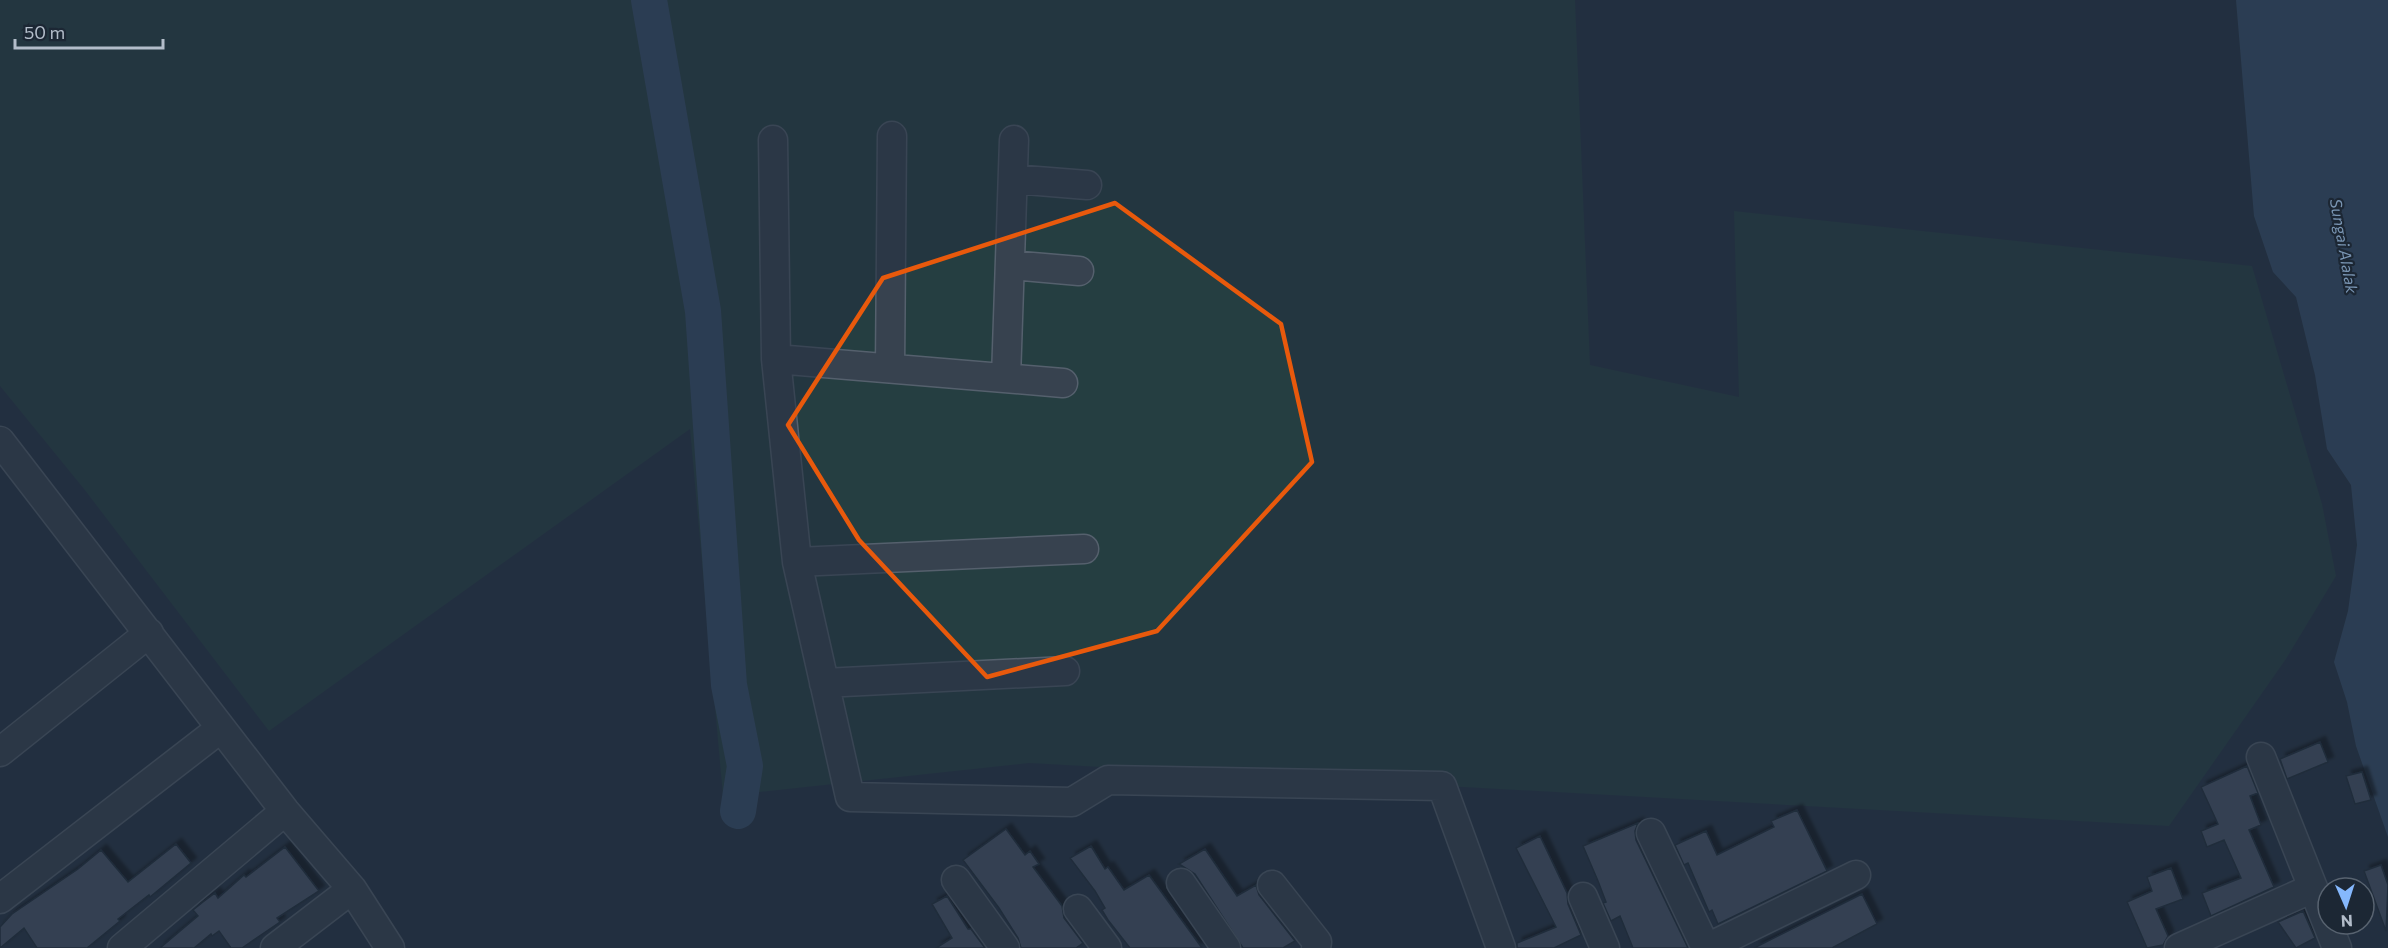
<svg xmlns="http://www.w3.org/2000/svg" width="2388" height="948" viewBox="0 0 2388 948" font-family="Commissioner,sans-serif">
  <defs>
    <filter id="shadow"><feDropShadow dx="5.5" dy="-5.5" stdDeviation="1.5" flood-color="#0009"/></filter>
  </defs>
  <rect width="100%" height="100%" fill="#233040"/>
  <path fill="#253e41" d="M0,0H1575L1590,365L1739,397L1734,211L2252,266L2322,504L2336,576L2286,659L2169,826L1029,763L723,796L690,429L269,731L84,489L0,386Z"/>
  <path fill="#374f6a" d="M2236,0H2388V837L2356,746L2347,702L2334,662L2348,611L2357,545L2351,485L2327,449L2315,375L2296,297L2273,272L2254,216Z"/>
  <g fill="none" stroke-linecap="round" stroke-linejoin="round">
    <path stroke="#374f6a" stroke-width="36" d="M649,0L703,311L729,685L745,766L738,811"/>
  </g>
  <path fill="#495769" stroke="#1e2936" stroke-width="1.5" filter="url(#shadow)" d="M2320,742L2328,762L2287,779L2280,759Z
    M2247,766L2258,793L2250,796L2261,825L2249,830L2274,887L2211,916L2202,893L2241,878L2224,840L2207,847L2201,831L2218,824L2201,787Z
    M2362,772L2371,800L2355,804L2346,776Z
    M1797,810L1827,871L1718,924L1712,910L1709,912L1688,863L1684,865L1675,845L1706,831L1717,855L1774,827L1771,821Z
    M1638,823L1635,831L1636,840L1688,948H1633L1620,916L1611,921L1603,903L1606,902L1598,881L1583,846Z
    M1006,829L1025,855L1030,851L1039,864L1033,867L1062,906L1064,918L1083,943L1076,948H1021L1018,938L999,908L963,860Z
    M1540,836L1567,893L1568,904L1581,935L1554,948H1517V943L1556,927L1516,848Z
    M176,844L191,863L150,897L149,895L118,919L120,921L87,948H37L24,928L0,948V927L12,914L78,869L101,850L128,882Z
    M1091,846L1105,869L1108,867L1124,890L1149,875L1202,948H1130L1108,920L1102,910L1105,908L1095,891L1070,858Z
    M285,847L319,891L277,918L280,922L242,948H231L219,931L212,936L211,934L194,948H160L198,916L193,910L203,902L215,893L218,898L244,875L246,877Z
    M1205,849L1237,896L1256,885L1259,895L1295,941L1283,948H1243L1195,874L1179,864Z
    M2381,865L2388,885L2386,931L2364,871Z
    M2171,868L2183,899L2156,909L2168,936L2163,945L2147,948L2127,902L2152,891L2147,877Z
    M1862,894L1877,924L1832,948H1754Z
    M947,896L968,929H971L985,948H936L952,938L932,904Z
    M2303,911L2315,938L2296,948L2278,922Z"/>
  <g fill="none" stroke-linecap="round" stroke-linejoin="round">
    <g stroke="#55606d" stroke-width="31">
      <path id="minor" d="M773,140L776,359L797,562L850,797L1072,802L1108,780L1442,786L1501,948
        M1013,179L1087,185
        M1010,265L1079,271
        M776,359L1063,383
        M890,368L892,136
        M1006,378L1014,140
        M0,441L285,811L352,889L390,948
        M797,562L1084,549
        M824,683L1065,671
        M0,752L149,633
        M2261,757L2337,948
        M1651,833L1706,948
        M956,880L1005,948
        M1181,883L1226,948
        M1272,885L1317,942L1316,948
        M1583,897L1605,948
        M0,899L221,728
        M1078,909L1107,948
        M122,948L285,811
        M275,948L352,889
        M1707,948L1856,875
        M2179,948L2313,888"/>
    </g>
    <use href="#minor" stroke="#37424f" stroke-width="28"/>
  </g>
  <path d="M0 0H2388V948H0ZM1115,203L1281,324L1312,462L1157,631L987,677L859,540L788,425L883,278Z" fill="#233040" fill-opacity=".55" fill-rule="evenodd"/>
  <path fill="none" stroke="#e8590c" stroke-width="4.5" stroke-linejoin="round" d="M1115,203L1281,324L1312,462L1157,631L987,677L859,540L788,425L883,278Z"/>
  <g text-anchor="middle" stroke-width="4.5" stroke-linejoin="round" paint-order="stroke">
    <g font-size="16" font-style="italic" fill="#7995b3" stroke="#1c2734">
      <text transform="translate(2344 246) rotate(80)" y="6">Sungai Alalak</text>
    </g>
  </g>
  <g transform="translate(2346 906) rotate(177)"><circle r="28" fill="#1c2734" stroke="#586370" stroke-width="1.5"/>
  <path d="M0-4.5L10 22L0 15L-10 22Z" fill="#85b8fd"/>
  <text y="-9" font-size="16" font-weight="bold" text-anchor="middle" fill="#b3bdca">N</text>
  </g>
  <path d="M15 39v9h148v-9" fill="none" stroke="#b3bdca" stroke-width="3"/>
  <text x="24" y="39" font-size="18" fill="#b3bdca" stroke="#1c2734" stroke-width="4.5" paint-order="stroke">50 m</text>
</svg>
